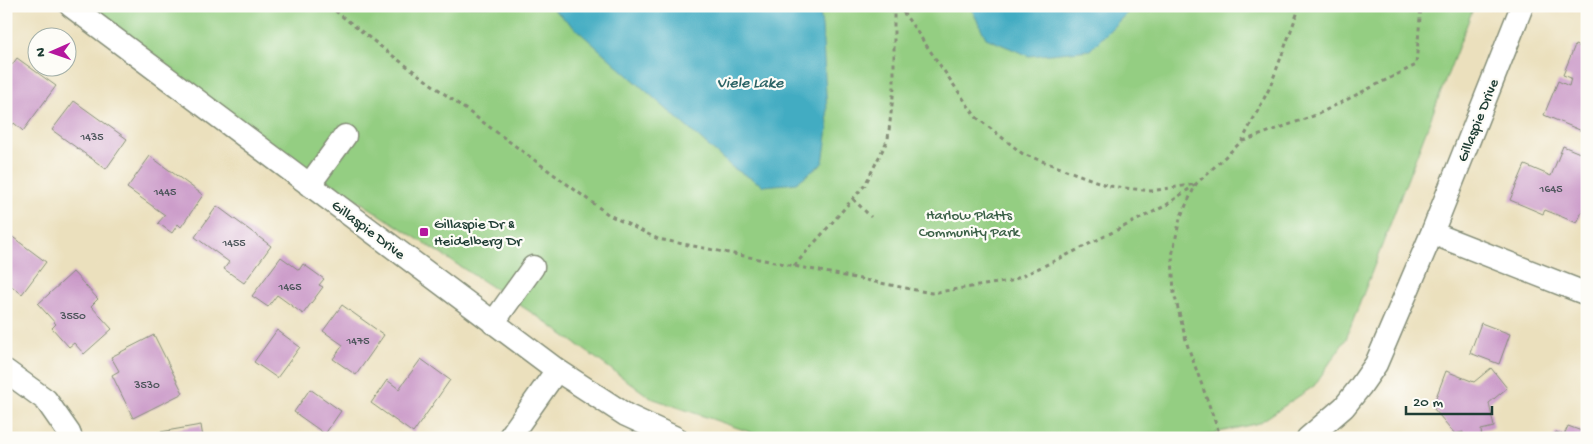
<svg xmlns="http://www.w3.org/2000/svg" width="1593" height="444" viewBox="0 0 1593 444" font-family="'Gochi Hand',sans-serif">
  <rect width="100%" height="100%" fill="#fdfcf7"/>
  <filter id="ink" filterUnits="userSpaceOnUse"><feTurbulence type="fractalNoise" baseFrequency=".02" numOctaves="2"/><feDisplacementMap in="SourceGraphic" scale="10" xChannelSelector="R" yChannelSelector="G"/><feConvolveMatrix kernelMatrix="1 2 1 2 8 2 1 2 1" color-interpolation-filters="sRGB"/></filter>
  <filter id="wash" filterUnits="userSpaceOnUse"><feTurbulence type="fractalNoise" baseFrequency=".0096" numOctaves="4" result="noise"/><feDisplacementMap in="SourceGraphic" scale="20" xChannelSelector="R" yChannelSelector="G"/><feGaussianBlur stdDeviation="1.12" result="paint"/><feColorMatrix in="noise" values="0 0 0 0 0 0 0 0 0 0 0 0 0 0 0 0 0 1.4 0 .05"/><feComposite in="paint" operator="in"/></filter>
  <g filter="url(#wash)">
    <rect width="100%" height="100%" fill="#ebe0bd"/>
    <path fill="#94ce82" stroke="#5a865b" d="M79,6H1474L1346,339L1314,386L1259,423L1206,435L1153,438H767L651,398L543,320L159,72Z"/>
    <path fill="#43acc2" stroke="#31747b" d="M550,6H819L822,26L828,128L823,163L796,183L764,186L733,168Z
      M970,6H1126L1128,12L1090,50L1029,56L986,38Z"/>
    <g id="blocks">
      <path fill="#c894c6" d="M1575,45L1587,50V128L1584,127L1582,131L1544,115L1558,81L1569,86L1571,78L1563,75Z
        M17,58L56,86L23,131L14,123L6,134V61L12,65Z
        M74,101L127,139L106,169L52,130Z
        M1563,146L1587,156V200L1577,223L1545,210L1543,214L1510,200L1525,165L1551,176Z
        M150,156L203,195L181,227L178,224L172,233L158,223L165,215L127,188Z
        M217,206L271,246L244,283L224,269L229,262L195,237Z
        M6,232L46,262L22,294L6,282Z
        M281,257L299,270L303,264L324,279L319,285L323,287L303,314L277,295L268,307L252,296Z
        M73,272L98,299L91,306L112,329L84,354L74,343L69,347L52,328L56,324L38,304Z
        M342,305L384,335L356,375L333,359L343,345L323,331Z
        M1481,323L1510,334L1499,364L1470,353Z
        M277,330L300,347L277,378L254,362Z
        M154,335L183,393L133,418L112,375L119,371L111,357Z
        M421,359L450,380L413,433L371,403L387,380L399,389Z
        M1491,368L1507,388L1489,403L1494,427L1481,430L1482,438H1463V432L1455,434L1434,409L1435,400L1446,371L1474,382Z
        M310,389L341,411L325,434L294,412Z
        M201,425L203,438H137V436Z
        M1568,426L1587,433L1585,438H1553L1556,432L1564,435Z"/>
    </g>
  </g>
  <g filter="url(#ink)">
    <use href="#blocks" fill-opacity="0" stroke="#858e78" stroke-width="1"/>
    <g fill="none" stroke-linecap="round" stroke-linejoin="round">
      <g stroke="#858e78" stroke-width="25">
        <path id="minor" d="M71,6L557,370L626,415L676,438
          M309,185L345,136
          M1432,233L1587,294
          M493,323L533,267
          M6,371L46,400L69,433L71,438
          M509,438L557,370
          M1308,438L1344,407L1360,387L1376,364L1432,233L1522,6"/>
      </g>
      <path stroke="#858e78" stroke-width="3" stroke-dasharray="4 4" stroke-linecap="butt" d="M329,6L389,53L609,215L658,239L931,293L1011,281L1065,256L1165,206L1196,184L1151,191L1109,186L1023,154L976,117L899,6
        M1243,141L1316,115L1416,65L1421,6
        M853,199L871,217
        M794,266L865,185L888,139L894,88V6
        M1221,438L1187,344L1174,293L1172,256L1180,218L1196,184L1242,141L1270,87L1300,6"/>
      <use href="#minor" stroke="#fff" stroke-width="22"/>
    </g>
  </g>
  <rect fill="#b5179e" stroke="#fdfcf7" stroke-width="2" x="419" y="227" width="10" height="10" rx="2.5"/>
  <g text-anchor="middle" stroke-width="4.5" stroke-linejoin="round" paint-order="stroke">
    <g font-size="12" fill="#495358">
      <text x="92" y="140">1435</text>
      <text x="1551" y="192">1645</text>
      <text x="165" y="195">1445</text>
      <text x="234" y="246">1455</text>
      <text x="290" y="290">1465</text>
      <text x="73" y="319">3550</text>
      <text x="358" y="344">1475</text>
      <text x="147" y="388">3530</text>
    </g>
    <g font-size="15" fill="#1f3d34" stroke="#fdfcf7">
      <text transform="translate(1477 120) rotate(-68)" y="5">Gillaspie Drive</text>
      <text transform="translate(369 229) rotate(37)" y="5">Gillaspie Drive</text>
    </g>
    <g font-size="15" fill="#3c6148" stroke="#fdfcf7">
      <text x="969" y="219">Harlow Platts<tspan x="969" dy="17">Community Park</tspan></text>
    </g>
    <g font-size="15" fill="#1f3d34" stroke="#fdfcf7" text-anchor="start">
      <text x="434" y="228">Gillaspie Dr &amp;<tspan x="434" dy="17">Heidelberg Dr</tspan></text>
    </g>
    <g font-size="16" font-style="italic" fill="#2c6466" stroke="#fdfcf7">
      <text x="750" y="87">Viele Lake</text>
    </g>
  </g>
  <rect width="1593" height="444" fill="none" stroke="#fdfcf7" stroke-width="25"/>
  <g transform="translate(52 52) rotate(268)"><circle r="24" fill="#fdfcf7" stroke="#a4b0a9"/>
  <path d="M0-4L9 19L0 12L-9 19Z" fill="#b5179e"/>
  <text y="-8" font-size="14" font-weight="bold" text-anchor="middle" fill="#1f3d34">N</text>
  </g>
  <path d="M1406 406v8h86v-8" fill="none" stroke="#1f3d34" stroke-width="2.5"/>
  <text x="1413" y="406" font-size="15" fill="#1f3d34" stroke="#fdfcf7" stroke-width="4" paint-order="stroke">20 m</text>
</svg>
